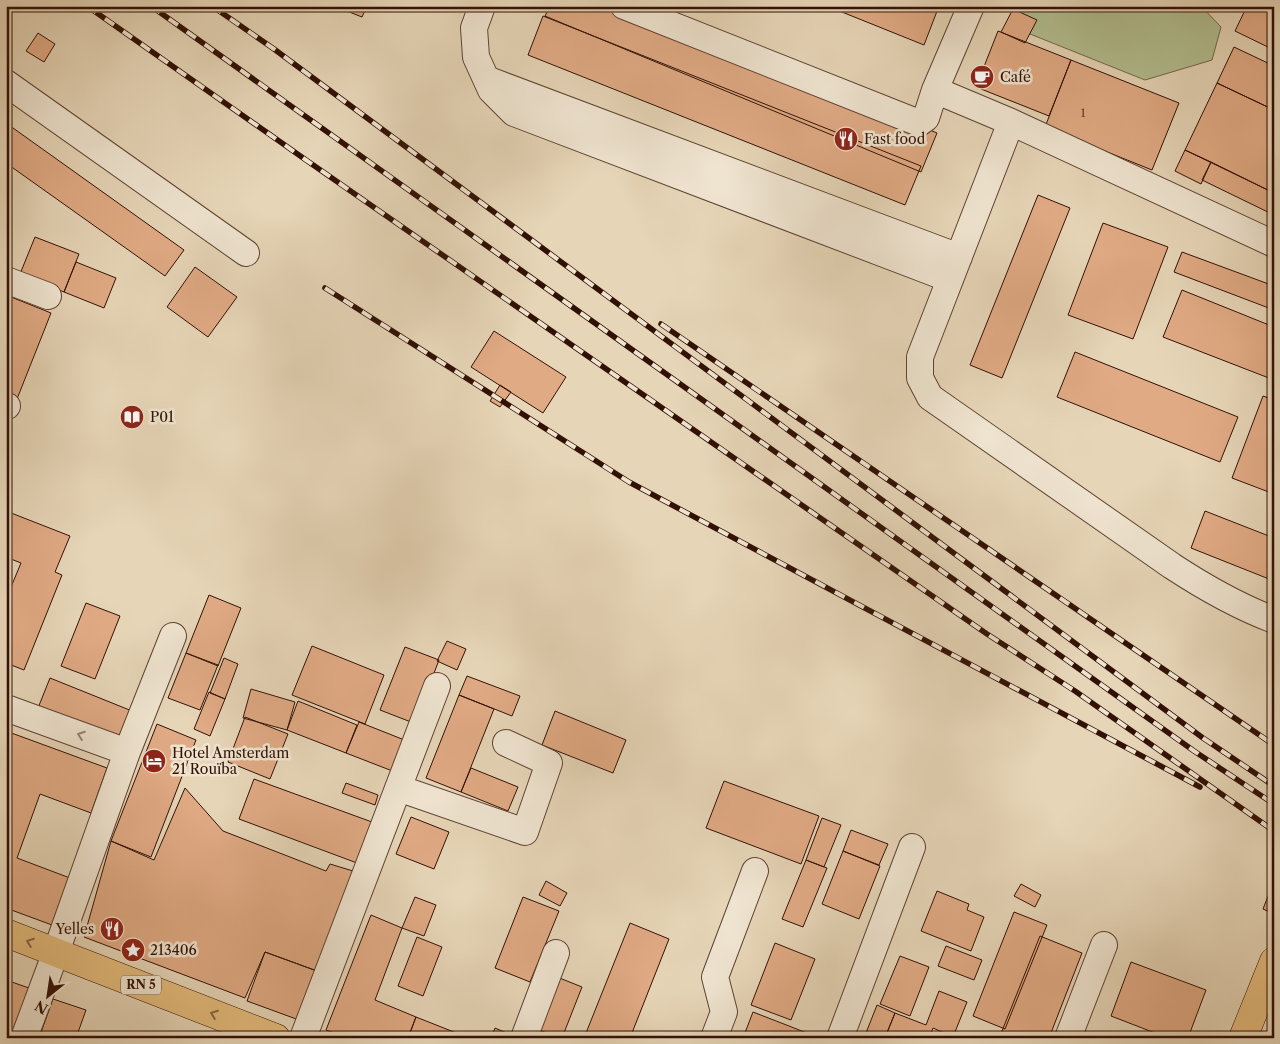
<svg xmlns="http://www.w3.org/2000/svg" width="1280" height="1044" viewBox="0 0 1280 1044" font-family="'Libre Caslon Text',serif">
  <rect width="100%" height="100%" fill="#e6d5b7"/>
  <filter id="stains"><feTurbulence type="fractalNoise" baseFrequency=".004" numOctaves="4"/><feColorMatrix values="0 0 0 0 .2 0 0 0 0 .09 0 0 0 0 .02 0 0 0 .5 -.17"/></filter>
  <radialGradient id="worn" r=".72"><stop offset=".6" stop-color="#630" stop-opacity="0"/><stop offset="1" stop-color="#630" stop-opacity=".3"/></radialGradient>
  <path fill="#b2be90" stroke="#72684a" d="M1024,6H1201L1221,27L1212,60L1145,80L1015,28Z"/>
  <path fill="#e0aa84" stroke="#321105" d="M334,6H367L362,17Z
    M550,6H589L593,8L594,6H648L797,75L937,133L921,172L545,16Z
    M827,6H939L924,45Z
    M1247,6H1269L1274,9V50L1235,31Z
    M1013,9L1037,20L1025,43L1001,32Z
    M543,16L921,166L905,205L528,55Z
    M998,31L1071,60L1049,116L976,87Z
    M38,33L55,44L44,62L26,51Z
    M1234,47L1274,66V110L1217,83Z
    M1071,60L1179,103L1152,170L1045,127Z
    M1217,83L1274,110V193L1185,150Z
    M6,123L184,250L165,276L6,163Z
    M1185,150L1211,162L1201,184L1175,171Z
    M1211,162L1274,193V215L1202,180Z
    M1038,195L1070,208L1002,378L970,365Z
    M1103,223L1168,247L1133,339L1068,315Z
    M35,237L79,254L64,292L20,274Z
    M1182,252L1274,286V310L1174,272Z
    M76,262L116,278L104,308L64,292Z
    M195,267L237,297L208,337L167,307Z
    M1182,290L1274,327V380L1163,337Z
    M6,295L51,313L17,399L6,395Z
    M494,331L566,377L543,413L471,367Z
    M1075,352L1238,417L1220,462L1057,397Z
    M500,385L511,392L500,407L490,401Z
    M1263,396L1274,400V494L1232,478Z
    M6,511L70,536L55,572L62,575L24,670L6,663V599L21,563L6,557Z
    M1205,511L1274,538V581L1191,548Z
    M209,595L241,608L218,666L186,653Z
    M86,603L120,616L95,679L61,666Z
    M447,641L466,649L457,670L437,661Z
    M312,646L384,675L365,724L292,695Z
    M405,647L439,660L428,689L411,722L380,710Z
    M186,653L218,665L200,710L168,698Z
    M224,658L238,664L225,699L210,693Z
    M467,676L520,696L512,716L459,695Z
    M50,678L132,711L119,745L36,713Z
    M251,689L295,702L287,730L243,718Z
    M209,692L225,699L210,736L194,729Z
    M459,695L494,709L461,792L426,778Z
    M298,701L357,725L346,753L287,730Z
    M555,711L626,740L613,773L542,745Z
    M245,717L288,734L270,779L228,762Z
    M359,722L407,741L395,772L346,753Z
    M157,724L196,740L151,857L111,841Z
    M6,731L107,768L91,813L40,794L17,858L70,878L52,925L6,908Z
    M471,768L518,787L508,811L461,792Z
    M254,779L372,822L357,863L239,819Z
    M724,781L819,816L801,864L706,828Z
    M346,783L378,795L375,805L342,793Z
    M185,788L223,831L326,871L330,864L353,871L317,971L265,952L245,998L84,937L111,841L154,860Z
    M411,817L449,832L434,869L396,854Z
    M822,818L841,825L824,867L806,860Z
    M851,830L888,844L879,865L843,851Z
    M843,851L880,866L859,919L822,904Z
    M806,860L827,868L803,927L782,919Z
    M546,881L567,893L560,906L539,895Z
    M1021,884L1041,895L1035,907L1014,896Z
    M1272,886H1274V914L1263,909Z
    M937,891L969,904L967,910L984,917L971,951L921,931Z
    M415,897L436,905L424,936L402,928Z
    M523,897L559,911L530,982L495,968Z
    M1014,912L1047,925L1005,1029L973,1016Z
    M371,915L402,928L375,1000L416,1017L408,1038H348L326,1030Z
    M630,923L669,939L630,1038H584Z
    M1040,936L1082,953L1049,1038H1005L1000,1036Z
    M417,937L442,947L423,996L398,986Z
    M775,943L815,959L791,1020L751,1005Z
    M946,946L982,960L974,980L938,966Z
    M265,952L317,971L299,1020L247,1001Z
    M900,956L929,967L910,1016L880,1004Z
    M1131,962L1206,990L1188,1038H1168L1111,1016Z
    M547,973L582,987L562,1038H559L527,1025Z
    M6,980L29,988L11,1038H6Z
    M939,991L967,1002L953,1037L933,1028L929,1038H892L886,1035L895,1013L926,1025Z
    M53,999L86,1010L76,1038H39Z
    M877,1005L895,1013L885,1038H864Z
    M753,1012L807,1033L805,1038H743Z
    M416,1017L469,1038H408Z
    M495,1028L516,1037V1038H491Z"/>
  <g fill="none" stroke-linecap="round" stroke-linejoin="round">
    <g stroke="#5f4232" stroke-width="28">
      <path id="minor" d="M482,6L474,28L476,57L491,90L514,113L950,279
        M624,6L919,123L926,118L935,90
        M971,6L935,90L1011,122L1274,244
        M486,79L959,257
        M6,83L246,253
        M1011,122L920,357V378L930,397L1172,566C1204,587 1237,606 1274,620
        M6,280L48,296
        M6,406H7
        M6,708L127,752
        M398,788L525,832L549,763L506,743
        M24,1038L56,952L127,752L173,636
        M303,1038L437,686
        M524,1038L556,953
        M714,1038L724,1012L715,977L755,871
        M840,1038L912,847
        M1068,1038L1104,945"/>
    </g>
    <g stroke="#321105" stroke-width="29">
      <path id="major" d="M1243,1038L1274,961"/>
    </g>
    <g stroke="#321105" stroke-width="29">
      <path id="highway" d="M6,933L276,1038"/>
    </g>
    <use href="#minor" stroke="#efe4d0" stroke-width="26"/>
    <use href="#major" stroke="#e3ba7c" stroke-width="28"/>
    <use href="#highway" stroke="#e3ba7c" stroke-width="28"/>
    <g stroke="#321105" stroke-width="5.5">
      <path id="rail" d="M87,6L306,160L987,634L1075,691L1274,831
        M151,6L1194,751L1274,804
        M212,6L274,49L1203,738L1274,786
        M325,288L629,482L1200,787
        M661,324L1274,745"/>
    </g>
    <use href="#rail" stroke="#efe4d0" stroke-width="4" stroke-dasharray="11" stroke-linecap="butt"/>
  </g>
  <defs><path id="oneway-chevron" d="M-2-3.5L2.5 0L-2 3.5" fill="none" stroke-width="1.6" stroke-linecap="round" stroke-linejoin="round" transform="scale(1.25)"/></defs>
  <use stroke="#9a8575" href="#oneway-chevron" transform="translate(81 735) rotate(-160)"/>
  <g stroke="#8a6640">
    <use href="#oneway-chevron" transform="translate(30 942) rotate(-159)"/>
    <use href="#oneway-chevron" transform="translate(214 1014) rotate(-159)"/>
  </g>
  <defs>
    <g id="cafe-disc" transform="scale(1.25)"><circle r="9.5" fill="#8f2418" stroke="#efe4d0"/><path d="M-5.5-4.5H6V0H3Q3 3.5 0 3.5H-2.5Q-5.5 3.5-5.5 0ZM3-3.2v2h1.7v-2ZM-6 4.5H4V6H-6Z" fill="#fff"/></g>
    <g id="restaurant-disc" transform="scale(1.25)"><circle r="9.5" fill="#8f2418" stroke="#efe4d0"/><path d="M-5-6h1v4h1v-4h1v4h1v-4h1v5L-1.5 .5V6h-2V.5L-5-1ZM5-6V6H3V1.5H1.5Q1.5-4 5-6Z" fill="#fff"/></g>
    <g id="library-disc" transform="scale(1.25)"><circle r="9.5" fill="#8f2418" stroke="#efe4d0"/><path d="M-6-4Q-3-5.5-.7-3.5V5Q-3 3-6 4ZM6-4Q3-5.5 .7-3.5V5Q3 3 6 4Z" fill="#fff"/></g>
    <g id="hotel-disc" transform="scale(1.25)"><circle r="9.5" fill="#8f2418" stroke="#efe4d0"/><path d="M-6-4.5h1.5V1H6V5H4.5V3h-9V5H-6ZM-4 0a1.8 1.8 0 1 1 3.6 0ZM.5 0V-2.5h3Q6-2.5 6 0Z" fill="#fff"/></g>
    <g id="sight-disc" transform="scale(1.25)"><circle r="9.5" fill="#8f2418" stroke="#efe4d0"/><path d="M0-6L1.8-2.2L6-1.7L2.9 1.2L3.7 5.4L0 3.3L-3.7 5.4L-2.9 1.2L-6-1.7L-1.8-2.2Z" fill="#fff"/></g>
  </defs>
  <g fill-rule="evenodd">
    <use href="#cafe-disc" x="982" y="77"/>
    <use href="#restaurant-disc" x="846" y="139"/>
    <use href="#library-disc" x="132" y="417"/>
    <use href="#hotel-disc" x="154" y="761"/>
    <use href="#restaurant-disc" x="112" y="929"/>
    <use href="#sight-disc" x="133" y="950"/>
  </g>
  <g text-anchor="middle" stroke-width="5" stroke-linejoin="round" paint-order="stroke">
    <g font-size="11" fill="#5e3725">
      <text x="1083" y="117">1</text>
    </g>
    <rect fill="#efe4d0" stroke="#6b5042" stroke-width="1" x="121" y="975.5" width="40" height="19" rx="4"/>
    <g font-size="12" font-weight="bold" fill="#321105">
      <text x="141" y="989">RN 5</text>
    </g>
    <g font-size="14" fill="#321105" stroke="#efe4d0" text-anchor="start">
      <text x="1000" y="82">Café</text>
      <text x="864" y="144">Fast food</text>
      <text x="150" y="422">P01</text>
      <text x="172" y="758">Hotel Amsterdam<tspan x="172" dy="16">21 Rouïba</tspan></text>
      <text x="94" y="934" text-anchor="end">Yelles</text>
      <text x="150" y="955">213406</text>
    </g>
  </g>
  <rect width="1280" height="1044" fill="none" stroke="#e6d5b7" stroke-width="25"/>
  <rect x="8" y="8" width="1265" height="1029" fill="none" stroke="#321105" stroke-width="2.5"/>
  <rect x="12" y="12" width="1255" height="1019" fill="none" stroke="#321105"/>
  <g transform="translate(48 996) rotate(210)" stroke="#efe4d0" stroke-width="4" paint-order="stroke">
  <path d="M0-4L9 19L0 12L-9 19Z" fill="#321105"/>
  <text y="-8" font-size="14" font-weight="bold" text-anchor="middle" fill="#321105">N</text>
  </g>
  <rect width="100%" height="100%" filter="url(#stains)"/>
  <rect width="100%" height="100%" fill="url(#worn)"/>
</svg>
